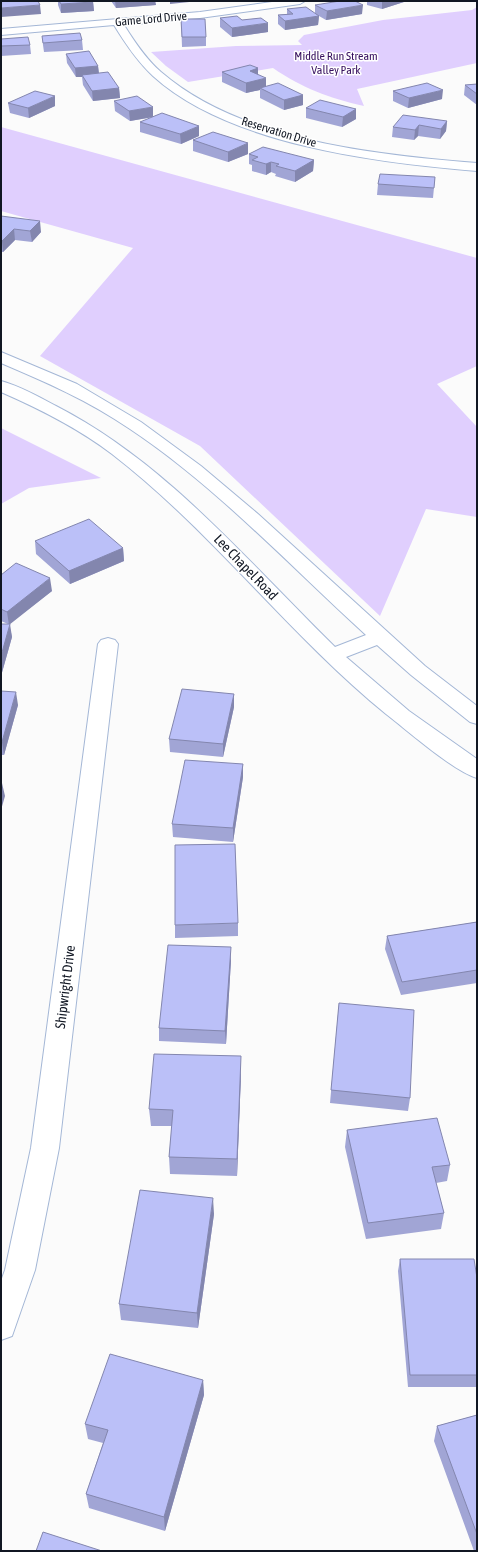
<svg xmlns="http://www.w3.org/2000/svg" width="478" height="1552" viewBox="0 0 478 1552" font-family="'Asap Condensed',sans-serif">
  <rect width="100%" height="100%" fill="#fbfbfb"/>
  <path fill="#e0cffe" d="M477,7V63L357,89L364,106C329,98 302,88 273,68L188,82L166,66L151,52L236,46L302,45L298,41L304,35L383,20L472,10Z
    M1,127L477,258V366L437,384L477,427V517L426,509L380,616L200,446L40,356L133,248L1,211Z
    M1,428L101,478L29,488L1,504Z"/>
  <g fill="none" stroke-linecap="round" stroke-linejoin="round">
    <g stroke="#a4b7d6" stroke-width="2">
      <path id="street" d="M279,1H305L300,4L200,18L124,25C134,41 146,59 161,72C241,141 376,155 477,163V171C378,163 229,145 153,76C137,61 125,43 114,25L1,35V29L200,12Z
        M108,638L115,640L118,644L59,1148L35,1270L12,1336L1,1340V1281L5,1270L31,1148L98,644L101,640Z"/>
    </g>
    <g stroke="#a4b7d6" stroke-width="2">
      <path id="secondary" d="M1,352L77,384L141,422L201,466L258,514L425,666L477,706V724L470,722L411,675L377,645L346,657L409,711L477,759V778C453,771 407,730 386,714C288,634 212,531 112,454C78,428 40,409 1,392V381C20,386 39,397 56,406C167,463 247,561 335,647L366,635C289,565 217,487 130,429C89,401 46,382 1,363Z"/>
    </g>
    <use href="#street" fill="#fff" fill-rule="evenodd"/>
    <use href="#secondary" fill="#fff" fill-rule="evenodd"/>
  </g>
  <path fill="#a1a5d5" d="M58,1H93L94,11L61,13L58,5Z
    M111,1H155L156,5L116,8Z
    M367,1H407L382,9L367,5Z
    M315,5L362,14L326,20L319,16L318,25L285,30L278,24V15L287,14V9L315,14Z
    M220,18L242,20L268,32L232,37L220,27Z
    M181,19L206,37V46L182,47Z
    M42,36L82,40L83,50L44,52L43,45Z
    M1,39L30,45L31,54L1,56Z
    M66,54L98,66L99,73L119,88L120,98L93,101L83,85L82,77H76L67,63Z
    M258,68V75L266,87L303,95V105L284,110L260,98V90L246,93L222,82V72Z
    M477,84V105L464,95L465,85Z
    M393,91L442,99L408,108L393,101Z
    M114,101L153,117L130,121L115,111Z
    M8,103L55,106L29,118L10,113Z
    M306,108L356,109V119L342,127L306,118Z
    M447,121L446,131L440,139L418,136L414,140L392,137L393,127Z
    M140,122L199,136L181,144L140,132Z
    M193,140L248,154L228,162L193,151Z
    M249,154L314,160L313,171L295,182L275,176L276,174L271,172L266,175L252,171V165L249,164Z
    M435,177L433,198L377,195L378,184Z
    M1,216L41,232L32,242L15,240L3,252H1Z
    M35,541L123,548L124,561L70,584L36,554Z
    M1,575L52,591L9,624L12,637L1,676V624H8L1,621Z
    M1,691L18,705L4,755H1Z
    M234,694V707L223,757L170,752L169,739Z
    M243,764V777L233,842L173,837L172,824Z
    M477,922V983L401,995L385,949L387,936Z
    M238,923V936L175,938V925Z
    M231,960L226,1044L159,1041V1028Z
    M339,1003L410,1098L408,1111L330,1103Z
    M241,1074L237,1176L170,1174L169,1157L172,1126H151L149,1109Z
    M347,1130L450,1165L447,1181L436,1183L444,1213L441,1229L366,1239L345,1147Z
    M214,1214L198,1328L121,1320L119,1304Z
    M400,1259L477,1278V1387H408L398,1271Z
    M203,1380L204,1395L165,1531L89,1508L86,1494L103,1443L88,1439L85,1424Z
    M477,1415V1551H474L434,1441L437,1426Z"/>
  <path fill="#8386ae" d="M115,1H155L156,5L116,8Z
    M170,1H199L170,4Z
    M382,1H407L382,9Z
    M93,2L94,11L61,13V4Z
    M40,5L41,14L1,17V8Z
    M363,5L362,14L326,20L327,11Z
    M319,16L318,25L285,30V21Z
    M268,23V32L232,37V28Z
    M98,66L99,75H82V77H76L75,68Z
    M258,68V78L250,71Z
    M1,78L2,87L1,89Z
    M266,78V88H260V90L246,93V83Z
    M119,88L120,98L93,101L92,91Z
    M443,90L442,99L408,108L409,98Z
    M303,95V105L284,110V100Z
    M55,96V106L29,118L28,108Z
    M153,107V117L130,121L129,111Z
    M356,109V119L342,127L343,117Z
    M447,121L446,131L440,139L441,129Z
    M419,125L418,136L414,140L415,130Z
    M199,126V136L181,144L180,134Z
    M248,143V154L228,162V152Z
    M314,160L313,171L295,182V171Z
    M271,162V172L266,175V164Z
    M40,221L41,232L32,242L30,231Z
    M14,229L15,240L3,252L2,241Z
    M123,548L124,561L70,584L69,571Z
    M50,578L52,591L9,625L7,612Z
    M10,624L12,637L1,676V656Z
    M16,692L18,705L4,755L2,742Z
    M234,694V707L223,757V744Z
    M243,764V777L233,842V828Z
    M2,783L5,796L1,810V788Z
    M231,947V960L226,1044L225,1031Z
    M241,1056V1074L237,1176V1159Z
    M213,1198L214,1214L198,1328L197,1313Z
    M203,1380L204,1395L165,1531L164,1517Z"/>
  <path fill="#bbc0f8" stroke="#8386ae" d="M1,1H38L40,5L1,8Z
    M59,1H93V2L61,4Z
    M340,1H355L363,5L327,11L315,5Z
    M306,7L319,16L285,21L278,15L293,14L287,9Z
    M237,16L242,20L261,18L268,23L232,28L220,18Z
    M181,19H205L206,37H182Z
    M80,33L82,40L43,43L42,36Z
    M28,37L30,45L1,46V39Z
    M89,51L98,66L75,68L66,54Z
    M250,65L258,68L250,71L266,78L246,83L222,72Z
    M108,72L119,88L92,91L82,75Z
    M278,83L303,95L284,100L260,88Z
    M427,83L443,90L409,98L393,91Z
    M477,84V94L465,85Z
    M35,91L55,96L28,108L8,103Z
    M137,96L153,107L129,111L114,101Z
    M320,100L356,109L343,117L306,108Z
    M162,113L199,126L180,134L140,122Z
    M403,115L447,121L441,129L419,125L415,130L393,127Z
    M213,132L248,143L228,152L193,140Z
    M263,147L314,160L295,171L276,166L279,164L271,162L266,164L252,160L258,157L249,154Z
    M380,174L435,177L434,188L378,184Z
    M1,216L40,221L30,231L14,229L2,241H1Z
    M89,519L123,548L69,571L35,541Z
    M16,563L50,578L7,612L1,609V575Z
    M1,624H10L1,656Z
    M182,689L234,694L223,744L169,739Z
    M1,691L16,692L2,742H1Z
    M185,760L243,764L233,828L172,824Z
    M235,844L238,923L175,925V845Z
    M477,922V970L402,982L387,936Z
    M168,945L231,947L225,1031L159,1028Z
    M339,1003L414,1010L410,1098L331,1090Z
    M154,1054L241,1056L237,1159L169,1157L173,1110L149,1109Z
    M437,1118L450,1165L432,1167L444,1213L368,1223L347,1130Z
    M140,1190L213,1198L197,1313L119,1304Z
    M400,1259H474L477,1278V1375H410Z
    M110,1354L203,1380L164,1517L86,1494L108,1430L85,1424Z
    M477,1415V1534L437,1426Z
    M43,1532L102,1551H36Z"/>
  <g text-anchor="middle" stroke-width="3" stroke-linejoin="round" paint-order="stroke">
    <g font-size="12" fill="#111723" stroke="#fff">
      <text transform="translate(151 19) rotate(-5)" y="4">Game Lord Drive</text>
      <text transform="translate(279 132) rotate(17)" y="4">Reservation Drive</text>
    </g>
    <g font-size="12" fill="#37105f" stroke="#fff">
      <text x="336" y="60">Middle Run Stream<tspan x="336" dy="14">Valley Park</tspan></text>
    </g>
    <g font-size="14" fill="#111723" stroke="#fff">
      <text transform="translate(246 567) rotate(46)" y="5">Lee Chapel Road</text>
      <text transform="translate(65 987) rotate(-83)" y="5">Shipwright Drive</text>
    </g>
  </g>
  <rect width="478" height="1552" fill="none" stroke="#111723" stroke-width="4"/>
</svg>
